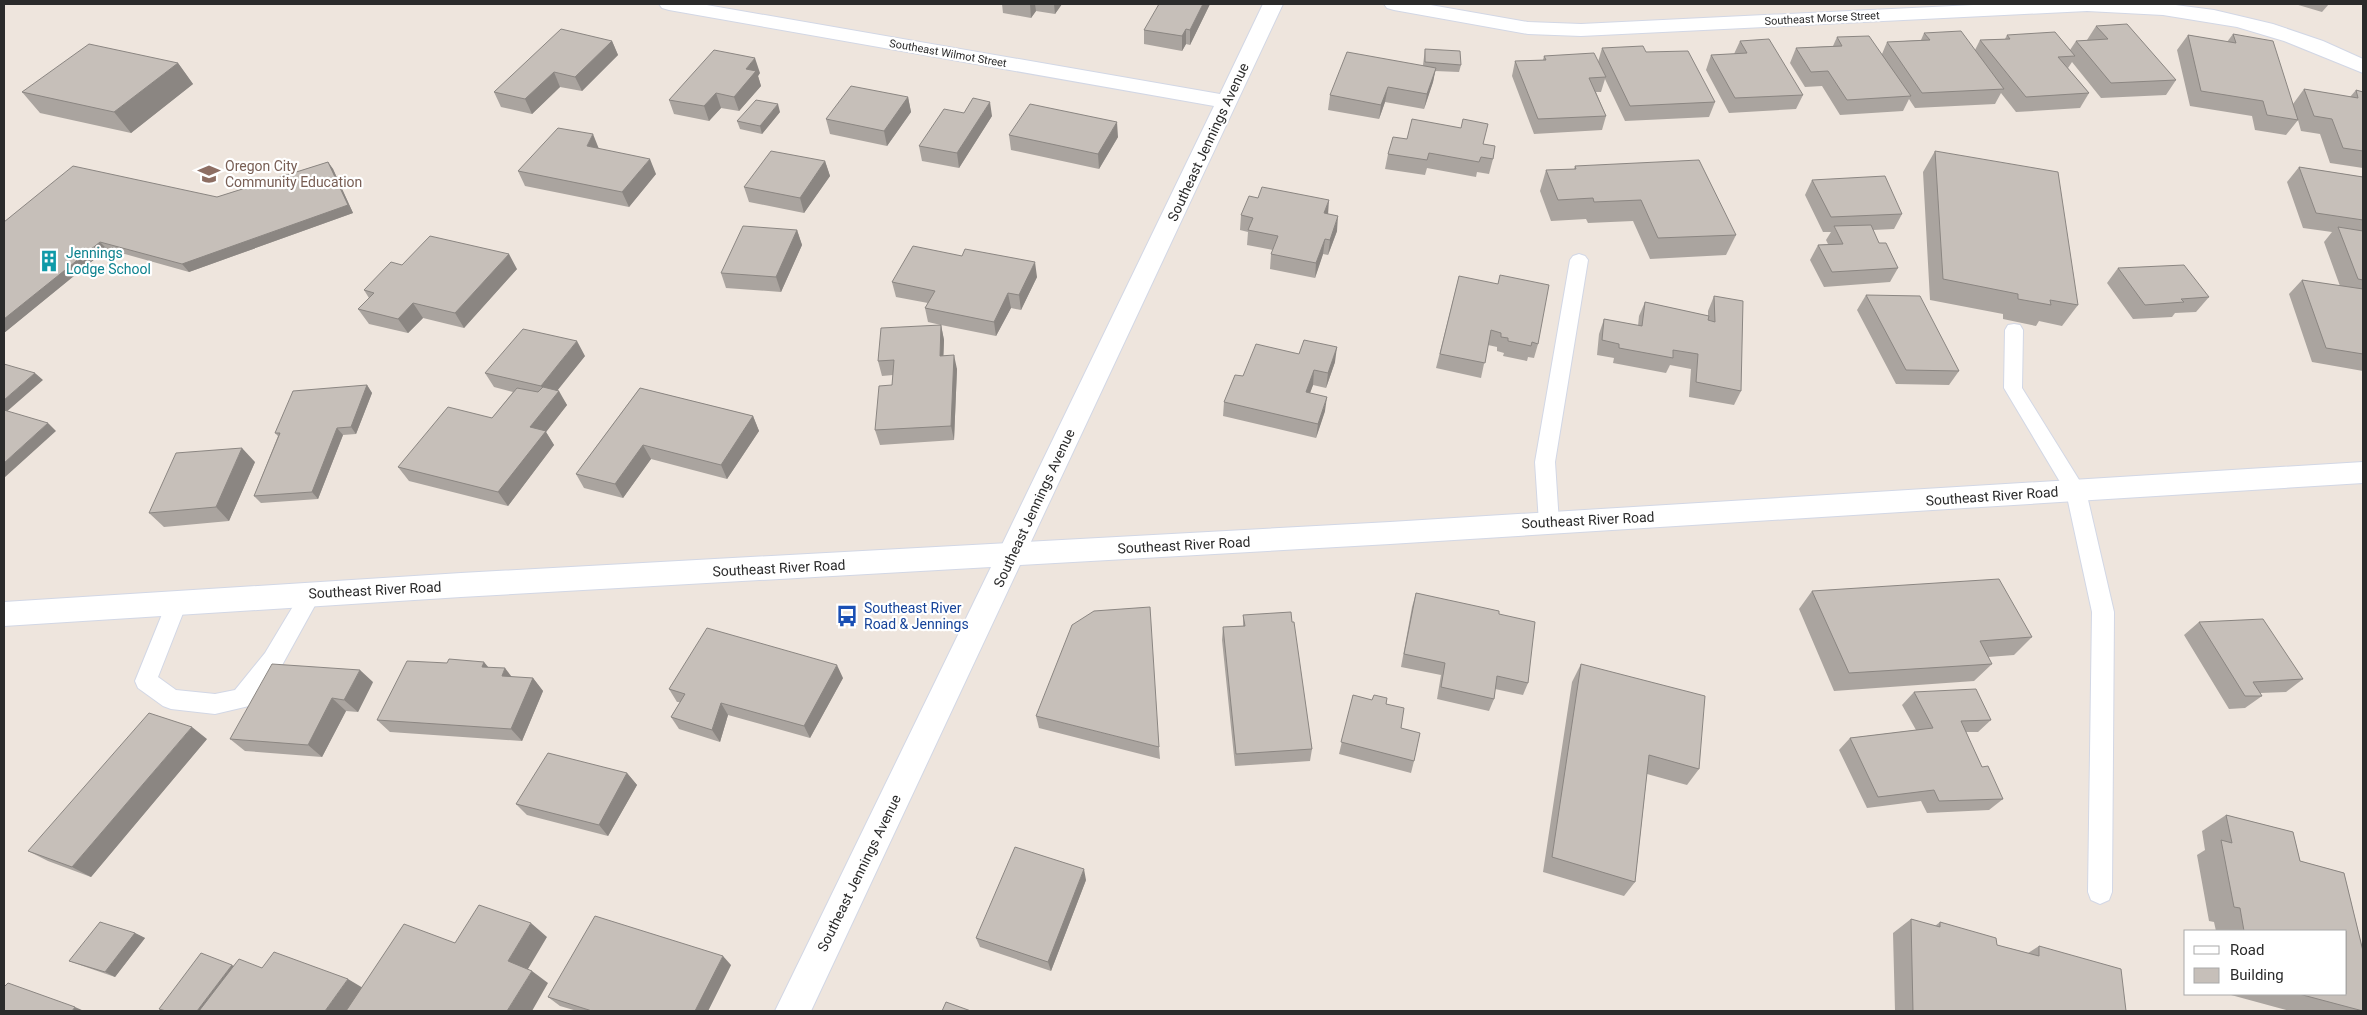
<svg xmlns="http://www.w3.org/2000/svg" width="2367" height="1015" viewBox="0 0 2367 1015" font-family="Roboto,sans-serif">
  <rect width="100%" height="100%" fill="#eee5dd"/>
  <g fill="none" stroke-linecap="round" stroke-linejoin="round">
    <g stroke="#d2d7e5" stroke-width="2">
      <path id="service" d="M1579,254L1585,256L1588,260L1555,462L1559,523L1556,529L1549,531L1542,529L1539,523L1535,462L1570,260L1573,256Z
        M2014,324L2020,325L2023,330L2022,388L2086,491L2114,612L2112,892L2109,900L2100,904L2091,900L2088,892L2092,612L2066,492L2004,388L2005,330L2008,325Z
        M311,585L318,588L322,594L318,600L281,667L249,706L215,714L171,709L163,706L138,688L135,681L169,597L176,594L183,597L187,603L158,677L176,690L215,694L235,690L265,653L304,588Z"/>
    </g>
    <g stroke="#d2d7e5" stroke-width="2">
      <path id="minor" d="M659,4H701L1220,94L1263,4H1283L1021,563L1011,567L1001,563L997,555L1214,106L669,10L662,8Z
        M1384,4H1425L1528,22L1581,24L1994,4H2168L2214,10L2273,24L2323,41L2363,59V73L2284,41L2237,27L2163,15L2087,11L1581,36L1528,34L1394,10L1387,8Z"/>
    </g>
    <g stroke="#d2d7e5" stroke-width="2">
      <path id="tertiary" d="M2363,462V483L1390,544L1020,565L811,1011H775L991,567L461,597L4,626V602L461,573L1390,522Z"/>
    </g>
    <use href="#service" fill="#fff" fill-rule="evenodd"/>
    <use href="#minor" fill="#fff" fill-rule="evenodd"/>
    <use href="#tertiary" fill="#fff" fill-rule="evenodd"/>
  </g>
  <path fill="#aaa49f" d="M1002,4H1062L1055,14L1036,11L1031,18L1003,13Z
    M1210,4L1190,45L1186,44L1182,51L1144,44V30Z
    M2295,4H2329L2322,12Z
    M2096,26L2176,80L2166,95L2101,98L2072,62L2068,68L2089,93L2080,108L2016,112L2001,93L1995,104L1915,108L1909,99L1903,111L1840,115L1822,86L1805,87L1790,63L1796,48L1833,46L1837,37L1882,54L1887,42L1921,40L1924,33L1975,50L1980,40L2005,39L2007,35L2070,50L2076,41L2087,40Z
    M2233,34L2293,104L2304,89L2350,97L2356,90L2363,92V168L2330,163L2320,134L2301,131L2298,120L2286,135L2255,130L2252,116L2190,106L2177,50L2188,35L2227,42Z
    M612,41L618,55L582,91L560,87L532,114L501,107L494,92Z
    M1740,41L1803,95L1796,109L1729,113L1706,70L1711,55L1734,54Z
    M1602,48L1646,52L1715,102L1709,117L1625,121L1605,79L1601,92H1596L1606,116L1602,130L1534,134L1512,76L1515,61L1543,60L1544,56L1598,62Z
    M1425,49L1461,65L1459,72L1435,71L1433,82L1424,109L1385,102L1379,119L1328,110L1330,95L1423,65Z
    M178,63L193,84L131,133L40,113L22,92Z
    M760,73L758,76L761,86L739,111L721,108L709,121L674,114L669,100Z
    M908,97L911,112L887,146L830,134L826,119Z
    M780,112L762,134L740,129L737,121Z
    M964,113L992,116L959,168L922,161L919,146Z
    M1009,135L1118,137L1099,169L1011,150Z
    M1483,144L1493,159L1489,174L1477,172L1476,177L1427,168L1425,175L1385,169L1388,154Z
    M1935,151L2078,305L2062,326L2039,321L2036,326L2003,319V314L1930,300L1923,172Z
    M825,161L830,176L804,213L749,202L744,187Z
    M328,162L333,169L353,213L189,272L107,249L4,333V222L217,197Z
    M1575,166L1736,235L1726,255L1650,259L1633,221L1588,223L1586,219L1551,221L1540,191L1546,170L1574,169Z
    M2299,167L2363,177V371L2312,362L2289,294L2302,280L2340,286L2324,242L2332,232L2303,228L2287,182Z
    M518,171L656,174L629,207L525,186Z
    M1812,180L1902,214L1894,229L1873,230L1879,243L1898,268L1890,282L1824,287L1810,260L1818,245L1828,244L1826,240L1831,232H1823L1805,195Z
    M1328,214L1337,231L1328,255L1323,254L1315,278L1270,269L1271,254L1273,250L1247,245L1248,232L1240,230L1241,215Z
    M797,230L802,245L781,292L726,288L721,273Z
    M962,256L1037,277L1021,310L1011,308L996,336L941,325L944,340L943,356L957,369L954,440L880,445L875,430L892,385L893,375L882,376L878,361L941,325L928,322L925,308L928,303L896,297L892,282Z
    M402,265L517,269L464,328L423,318L408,333L369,324L358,309L369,298L364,290Z
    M2118,268L2209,297L2196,312L2175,313L2172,317L2133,319L2107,283Z
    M1459,276L1538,344L1534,358L1528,357L1527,361L1503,356L1504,353L1497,351V347L1488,345L1481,378L1436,368Z
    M1866,295L1959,371L1949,385L1896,384L1857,310Z
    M1714,296L1741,391L1734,405L1689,397L1691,369L1670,365L1666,373L1613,363L1614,358L1597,355L1599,334L1604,319L1638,326L1639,316L1645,302L1708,316V311Z
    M585,356L557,390L567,405L546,432L554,445L508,506L409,481L398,467L492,418L513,392L494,387L485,373Z
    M1335,362L1326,388L1313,385L1310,393L1325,411L1316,438L1223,416L1224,402L1243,376Z
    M367,385L372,393L356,434L343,435L318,499L261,503L254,496L278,436L275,433Z
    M640,388L753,416L759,431L727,479L651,459L623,498L584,488L576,474Z
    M255,462L229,521L164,527L149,513Z
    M1812,591L2032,637L2014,655L1988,657L1992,664L1974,681L1834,691L1799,609Z
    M1416,593L1499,614L1528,683L1523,695L1495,689L1494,699L1489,711L1437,699L1441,675L1401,667L1412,607Z
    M1243,615L1292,622L1312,749L1310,761L1235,766L1222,640L1223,627L1243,626Z
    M2199,622L2303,679L2286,692L2260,693L2262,696L2245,708L2229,709L2184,635Z
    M1581,664L1699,769L1687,785L1647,774L1635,882L1624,896L1543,872L1572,682Z
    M488,667L512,677L533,678L543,691L522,741L390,732L377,720Z
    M843,678L810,738L728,715L720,742L679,729L671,717L680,702H677L669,689Z
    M373,682L358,712L346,711L322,757L245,751L230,739Z
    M1914,692L1991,720L1978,732H1966L1982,767L2003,799L1989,810L1927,813L1921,801L1867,808L1839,750L1850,738L1916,730L1902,705Z
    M1353,695L1386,704L1401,728L1414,761L1411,773L1339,754Z
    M1036,716L1159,747L1160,759L1039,728Z
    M207,739L91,877L48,861L28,851Z
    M627,773L637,785L608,836L527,815L516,804Z
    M2226,815L2293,832L2300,861L2344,873L2363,951V1011H2290L2231,995V994H2346V931H2216L2214,922L2209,921L2197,855L2205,850L2202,831Z
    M1086,880L1051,971L980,947L976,938Z
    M1911,919L1935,926L1940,922L1997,945L2028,953L2039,946L2126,1011H1895L1893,933Z
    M135,933L145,938L115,977L80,965L69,961Z
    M731,965L708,1011H577L560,1006L548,997Z"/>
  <path fill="#8b8682" d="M1030,4H1035L1036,11L1031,18Z
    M1054,4H1062L1055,14Z
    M1203,4H1210L1190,45V30Z
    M1186,29V44L1182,51V36Z
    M612,41L618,55L582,91L575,77Z
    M755,58L760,73L758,76L761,86L739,111L734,97L746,69Z
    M178,63L193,84L131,133L114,112Z
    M1436,68L1433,82L1424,109L1427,94Z
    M554,72L560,87L532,114L525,99Z
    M1388,87L1385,102L1379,119L1381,105Z
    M716,93L721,108L709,121L704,106Z
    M908,97L911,112L887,146L884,131Z
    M990,102L992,116L959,168L957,153Z
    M778,104L780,112L762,134L760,126Z
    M1117,122L1118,137L1099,169L1098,154Z
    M593,134L599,149L587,146Z
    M650,159L656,174L629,207L622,192Z
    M825,161L830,176L804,213L800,198Z
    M328,162L333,169L353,213L189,272L182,264Z
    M1329,200L1328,215L1324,213Z
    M1338,216L1337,231L1328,255L1330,240Z
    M797,230L802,245L781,292L776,277Z
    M1325,239L1323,254L1315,278L1316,263Z
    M100,242L107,249L4,333V319Z
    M509,254L517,269L464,328L455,313Z
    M1035,262L1037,277L1021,310L1019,295Z
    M1008,293L1011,308L996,336L994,322Z
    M413,303L423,318L408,333L398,319Z
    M941,325L944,340L943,370L940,356Z
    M577,341L585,356L549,401L541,386Z
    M1337,347L1335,362L1326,388L1328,373Z
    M954,355L957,369L954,440L951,426Z
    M1314,370L1313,385L1305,406L1306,392Z
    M35,373L43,380L4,414V400Z
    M367,385L372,393L356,434L351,427Z
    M559,391L567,405L546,432L554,445L508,506L498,492L530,427Z
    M1327,397L1325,411L1316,438L1318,424Z
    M753,416L759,431L727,479L721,465Z
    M48,423L56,431L4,478V463Z
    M337,428L343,435L318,499L312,492Z
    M643,445L651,459L623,498L615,484Z
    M242,448L255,462L229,521L216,507Z
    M484,662L494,674L482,667Z
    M837,665L843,678L810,738L804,726Z
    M505,668L515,681L502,676Z
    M360,670L373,682L358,712L344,700Z
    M533,678L543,691L522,741L511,729Z
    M332,698L346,711L322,757L308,745Z
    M721,703L728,715L720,742L712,730Z
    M192,727L207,739L91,877L72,867Z
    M627,773L637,785L608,836L599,825Z
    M1084,869L1086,880L1051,971L1048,962Z
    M531,923L547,937L525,974L508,961Z
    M135,933L145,938L115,977L105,972Z
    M723,956L731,965L708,1011H695Z
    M232,965L241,970L209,1011H197Z
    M532,971L548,983L532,1011H507Z
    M348,979L363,988L347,1011H325Z
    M75,1007L84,1011H72Z"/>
  <path fill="#c6bfb9" stroke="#8b8682" d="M1159,4H1203L1190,30L1186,29L1182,36L1144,30Z
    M2127,24L2176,80L2111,83L2076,41L2108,39L2096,26Z
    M561,29L612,41L575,77L554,72L525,99L494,92Z
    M1961,31L2004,89L1922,93L1887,42L1930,40L1924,33Z
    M2055,32L2075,56L2058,57L2089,93L2026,97L1980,40L2010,39L2007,35Z
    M2233,34L2273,41L2298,120L2267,115L2263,101L2201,91L2188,35L2236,43Z
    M1869,36L1911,96L1847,100L1828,71L1811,72L1796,48L1842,46L1837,37Z
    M1769,39L1803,95L1735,98L1711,55L1747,53L1740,41Z
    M89,44L178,63L114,112L22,92Z
    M1643,46L1646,52L1688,51L1715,102L1630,106L1602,48Z
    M1425,49L1460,51L1461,65L1425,62Z
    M714,50L755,58L746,69L756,71L734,97L716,93L704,106L669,100Z
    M1347,52L1436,68L1427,94L1388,87L1381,105L1330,95Z
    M1594,53L1606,77L1589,78L1606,116L1538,119L1515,61L1546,60L1544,56Z
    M851,86L908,97L884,131L826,119Z
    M2304,89L2358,98L2356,90L2363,92V151L2343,148L2332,119L2314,116Z
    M973,98L990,102L957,153L919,146L944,109L964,113Z
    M756,100L778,104L760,126L737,121Z
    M1030,104L1117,122L1098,154L1009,135Z
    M1412,119L1461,128L1463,119L1488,124L1483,144L1495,146L1493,159L1481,157L1479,162L1429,153L1427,160L1388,154L1393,137L1407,139Z
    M558,128L593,134L587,146L650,159L622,192L518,171Z
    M771,151L825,161L800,198L744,187Z
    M1935,151L2058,172L2078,305L2050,300L2051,305L2018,299V294L1943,279Z
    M1699,160L1736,235L1658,238L1641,200L1594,202L1593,198L1558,200L1546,170L1576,169L1575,166Z
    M328,162L348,205L182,264L100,242L4,319V222L73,166L217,197Z
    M2299,167L2363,177V220L2316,213Z
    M1885,176L1902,214L1831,217L1812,180Z
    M1262,187L1329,200L1324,213L1338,216L1330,240L1325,239L1316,263L1271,254L1278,236L1248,230L1253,218L1241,215L1249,196L1258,198Z
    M1871,225L1879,243H1886L1898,268L1832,272L1818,245L1843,244L1834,226Z
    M743,226L797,230L776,277L721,273Z
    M2338,227L2363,231V280L2358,279Z
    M430,236L509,254L455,313L413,303L398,319L358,309L374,293L364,290L391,262L402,265Z
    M913,246L962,256L965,249L1035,262L1019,295L1008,293L994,322L925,308L935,291L892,282Z
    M2184,265L2209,297L2181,299L2184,302L2145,305L2118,268Z
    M1500,275L1549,285L1538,344L1532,342L1531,346L1508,341V338L1501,337V333L1491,330L1485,363L1440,354L1459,276L1498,284Z
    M2302,280L2363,289V354L2326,348Z
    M1866,295L1920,296L1959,371L1906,370Z
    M1714,296L1743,301L1741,391L1696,382L1698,354L1673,350V358L1619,348V344L1602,340L1604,319L1642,326L1645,302L1709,316L1708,320L1715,322Z
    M941,325L940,356L954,355L951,426L875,430L879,386L892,385L894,360L878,361L881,328Z
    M523,329L577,341L541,386L485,373Z
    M1304,340L1337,347L1328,373L1314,370L1306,392L1327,397L1318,424L1224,402L1235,375L1243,376L1256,344L1299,354Z
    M4,364L35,373L4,400Z
    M367,385L351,427L337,428L312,492L254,496L280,433H275L293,391Z
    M543,387L559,391L530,427L546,431L498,492L398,467L448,407L492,418L517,388L538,392Z
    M640,388L753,416L721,465L643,445L615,484L576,474Z
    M4,410L48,423L4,463Z
    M242,448L216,507L149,513L176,453Z
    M1999,579L2032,637L1980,641L1992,664L1849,673L1812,591Z
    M1416,593L1499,611V614L1535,622L1528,683L1497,676L1494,699L1441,687L1445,663L1404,654Z
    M1150,607L1159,747L1036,716L1072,625L1094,611Z
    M1291,612L1292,622H1294L1312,749L1236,754L1223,627L1245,626L1243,615Z
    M2263,619L2303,679L2253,682L2262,696H2245L2199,622Z
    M707,628L837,665L804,726L721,703L712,730L671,717L685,694L669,689Z
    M449,659L484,662L482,667L505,668L502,676L533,678L511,729L377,720L407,661L447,663Z
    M272,664L360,670L344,700L332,698L308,745L230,739Z
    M1581,664L1705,696L1699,769L1649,755L1635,882L1552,857Z
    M1976,689L1991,720L1961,721L1982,767L1988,766L2003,799L1939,801L1934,790L1878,797L1850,738L1933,728L1914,692Z
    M1353,695L1372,700L1374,695L1387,698L1386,704L1404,708L1401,728L1420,733L1414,761L1341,742Z
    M149,713L192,727L72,867L28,851Z
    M548,753L627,773L599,825L516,804Z
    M2226,815L2293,832L2300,861L2344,873L2363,951V1011L2299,994H2346V931H2244L2240,908L2234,907L2221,840L2232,843Z
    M1015,847L1084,869L1048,962L976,938Z
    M479,905L531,923L508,961L532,971L507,1011H346L404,924L455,943Z
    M595,916L723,956L695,1011H592L548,997Z
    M1911,919L1940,927V922L1996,938L1997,945L2039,956V946L2121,969L2126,1011H1913Z
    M100,922L135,933L105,972L69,961Z
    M274,952L348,979L325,1011H199L239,959L262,968Z
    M201,953L232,965L197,1011H166L159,1009Z
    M8,983L75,1007L72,1011H4V987Z
    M946,1002L971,1011H942Z"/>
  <defs>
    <g id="school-bare" transform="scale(1.725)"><path d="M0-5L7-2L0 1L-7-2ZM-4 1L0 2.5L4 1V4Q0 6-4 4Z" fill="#8d6e63" stroke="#fff" stroke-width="2.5" paint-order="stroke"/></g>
    <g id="building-bare" transform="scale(1.725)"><path d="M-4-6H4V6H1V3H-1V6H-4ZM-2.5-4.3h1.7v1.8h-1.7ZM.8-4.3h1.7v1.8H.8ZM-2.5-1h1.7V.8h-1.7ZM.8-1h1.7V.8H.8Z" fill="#0f9aa8" stroke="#fff" stroke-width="2.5" paint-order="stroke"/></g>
    <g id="bus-bare" transform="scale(1.725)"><path d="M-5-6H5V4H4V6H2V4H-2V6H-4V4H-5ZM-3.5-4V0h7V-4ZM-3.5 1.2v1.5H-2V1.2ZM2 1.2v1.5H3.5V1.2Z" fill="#1a4fb4" stroke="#fff" stroke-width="2.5" paint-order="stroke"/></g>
  </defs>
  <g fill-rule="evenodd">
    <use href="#school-bare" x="209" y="174"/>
    <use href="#building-bare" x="49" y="261"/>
    <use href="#bus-bare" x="847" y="616"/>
  </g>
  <g text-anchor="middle" stroke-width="4.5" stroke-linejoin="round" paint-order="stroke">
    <g font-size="11" fill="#2b2b2b" stroke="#fff">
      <text transform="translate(1822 18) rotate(-3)" y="4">Southeast Morse Street</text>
      <text transform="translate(948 53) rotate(10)" y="4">Southeast Wilmot Street</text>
    </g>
    <g font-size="14" fill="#2b2b2b" stroke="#fff">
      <text transform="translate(1208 142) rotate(-65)" y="5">Southeast Jennings Avenue</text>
      <text transform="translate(1992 496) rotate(-4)" y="5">Southeast River Road</text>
      <text transform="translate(1034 508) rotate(-65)" y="5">Southeast Jennings Avenue</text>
      <text transform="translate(1588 520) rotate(-3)" y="5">Southeast River Road</text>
      <text transform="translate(1184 545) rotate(-3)" y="5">Southeast River Road</text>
      <text transform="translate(779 568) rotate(-3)" y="5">Southeast River Road</text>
      <text transform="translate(375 590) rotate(-3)" y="5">Southeast River Road</text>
      <text transform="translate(859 873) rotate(-64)" y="5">Southeast Jennings Avenue</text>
    </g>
    <g font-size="14" fill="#785e54" stroke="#fff" text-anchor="start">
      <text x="225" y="171">Oregon City<tspan x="225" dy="16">Community Education</tspan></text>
    </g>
    <g font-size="14" fill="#0d838f" stroke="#fff" text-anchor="start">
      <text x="66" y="258">Jennings<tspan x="66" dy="16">Lodge School</tspan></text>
    </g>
    <g font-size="14" fill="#164399" stroke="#fff" text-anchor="start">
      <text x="864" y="613">Southeast River<tspan x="864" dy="16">Road &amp; Jennings</tspan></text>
    </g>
  </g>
  <rect width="2367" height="1015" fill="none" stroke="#2b2b2b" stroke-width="10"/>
  <rect x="2184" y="930" width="162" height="65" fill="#ffffff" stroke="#aaaaaa"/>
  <rect x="2194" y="946" width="25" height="8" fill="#ffffff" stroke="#aaaaaa"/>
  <text x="2230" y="955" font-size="15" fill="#2b2b2b">Road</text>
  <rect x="2194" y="968" width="25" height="15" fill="#c6bfb9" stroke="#aaaaaa"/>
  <text x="2230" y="980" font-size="15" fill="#2b2b2b">Building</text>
</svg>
